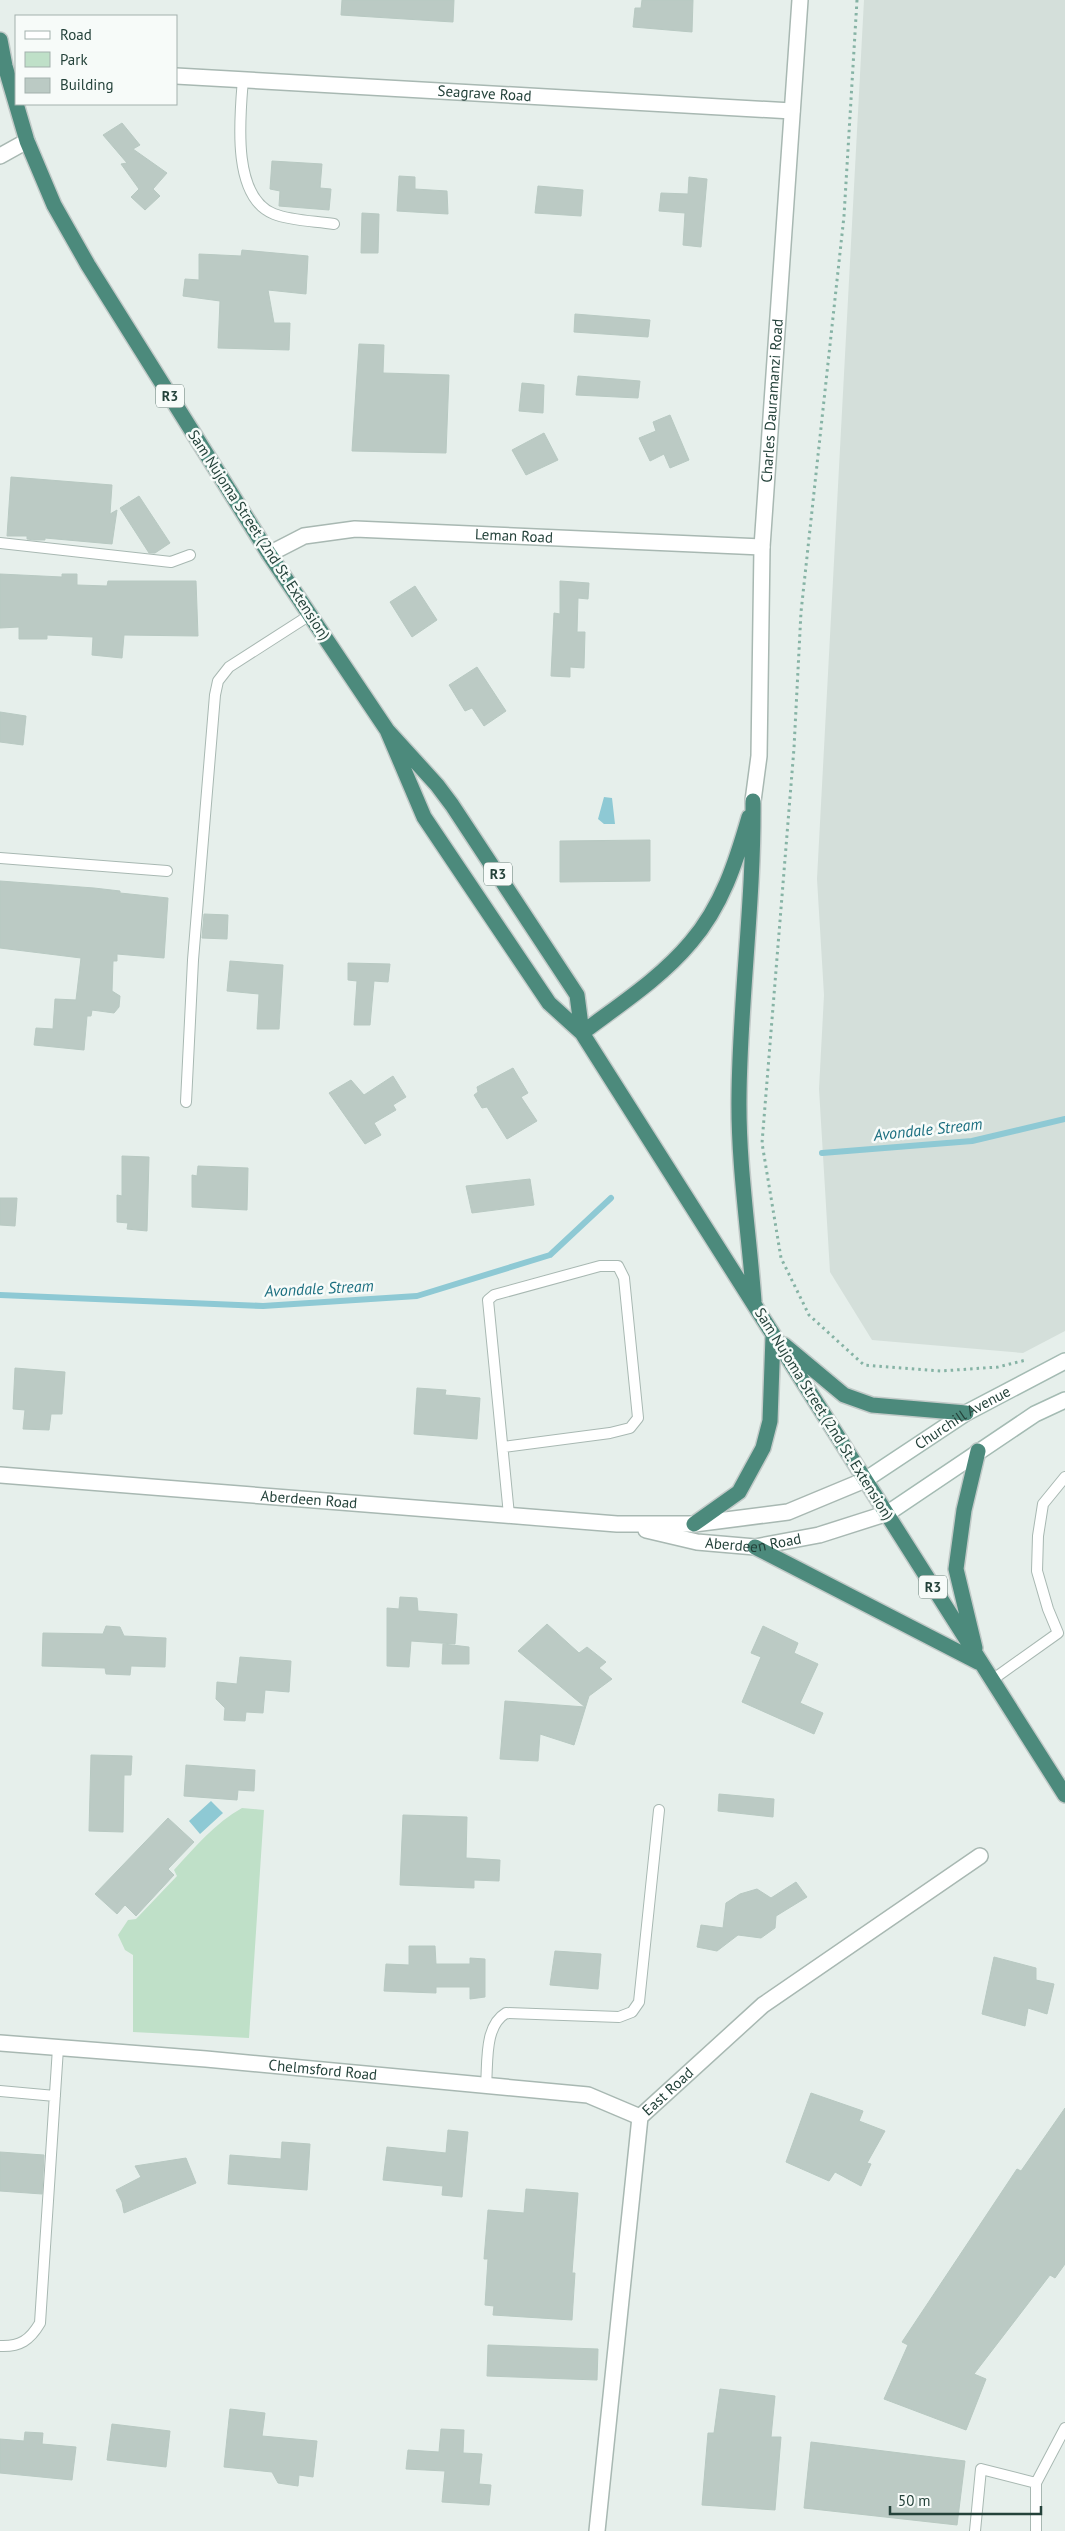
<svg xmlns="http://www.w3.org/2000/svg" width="1065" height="2531" viewBox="0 0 1065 2531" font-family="'PT Sans',sans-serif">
  <rect width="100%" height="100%" fill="#e6efeb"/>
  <path fill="#d4dfda" d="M864,0H1065V1331L1023,1353L872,1340L830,1272L819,1089L824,995L817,879Z"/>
  <path fill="#bfe0c8" d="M242,1808L264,1810L249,2038L133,2032V1955L125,1950L118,1935L128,1920L136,1919L177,1876L174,1870C195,1847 215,1823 242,1808Z"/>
  <path fill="#8ec9d4" d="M604,797L612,798L615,824H604L598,819Z
    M211,1801L223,1813L200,1834L189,1821Z"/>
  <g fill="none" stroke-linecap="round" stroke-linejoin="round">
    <path stroke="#8ec9d4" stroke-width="6" d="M822,1153L972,1141L1065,1119
      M0,1295L263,1306L417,1296L550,1255L611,1198"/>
  </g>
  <path fill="#bbcac4" stroke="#b8c9c2" d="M342,0H454L453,22L341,15Z
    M642,0H693L692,32L633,27L635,8H641Z
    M122,123L140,145L133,149L167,173L153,189L160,196L145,210L131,197L139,189L121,164L127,163L103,135Z
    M272,161L322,164L320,188L331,189L329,210L279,206L280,191L270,189Z
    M399,176L415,177V189L447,191L448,214L397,211Z
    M689,177L707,179L701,247L683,245L685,213L659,211L661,193L688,194Z
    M538,186L583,190L581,216L535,213Z
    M362,213L379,214L378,253H361Z
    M242,250L308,256L306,294L268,290L274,323H290L289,350L218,348L220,301L183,296L185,279L199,280V254L241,256Z
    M575,314L650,320L648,337L574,332Z
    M359,344L384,345L383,373L449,375L446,453L352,451Z
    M578,376L640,381L638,398L576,395Z
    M522,383L544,385L543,413L519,411Z
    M670,415L689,460L670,468L664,454L650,461L639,438L656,431L653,422Z
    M544,433L558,460L526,475L512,450Z
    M11,477L112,485L110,514L117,510L112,544L45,538V540H34L27,539V536H7Z
    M139,496L170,543L155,553H149L120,508Z
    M0,574L62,577V574H77V585L107,586L108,581H196L198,636L124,635L122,658L92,655L93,637L47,635V639H19V627L0,628Z
    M560,581L589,583L588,599L578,598L577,632H585L584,668L570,667V677L551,676L554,613L560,614Z
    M415,586L437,620L412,637L390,602Z
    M477,667L506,711L484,726L472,708L465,711L449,685Z
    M0,712L26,716L23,745L0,742Z
    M650,840V881L560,882V841Z
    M0,881L94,888L120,891V893L168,898L164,958L117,954V961H113L112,991L120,996L119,1007L114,1013L92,1010L91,1016H87L84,1050L34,1045L36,1028L53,1029L55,999L76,1000L81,958L0,948Z
    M204,914L228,915L227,939L202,938Z
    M230,961L283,965L279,1029H257L259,994L227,991Z
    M348,963L390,964L388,982L374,981L370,1025H354L357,981L348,980Z
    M513,1068L528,1093L521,1097L537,1121L507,1139L487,1107L482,1108L474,1095L478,1092L477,1087Z
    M393,1076L406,1097L393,1105L396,1110L374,1123L381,1135L365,1144L329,1093L351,1080L364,1095Z
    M122,1156L149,1157L147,1231L127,1229L128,1223L117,1222V1195L122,1196Z
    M198,1166L248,1168L247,1210L192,1207V1175L197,1176Z
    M530,1179L534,1205L472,1213L466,1186Z
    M0,1198H17L15,1226L0,1225Z
    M15,1368L65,1372L62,1414H51L49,1430L23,1429L25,1410L13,1409Z
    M417,1388L446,1390L445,1395L480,1398L477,1439L414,1434Z
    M400,1597L417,1598L418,1611L457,1614L455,1644L411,1641L409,1667L387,1666V1608L399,1609Z
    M547,1624L579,1653L587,1647L606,1662L599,1668L612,1679L589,1696L574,1745L540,1734L538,1761L500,1759L505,1701L585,1707L518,1651Z
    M106,1626L120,1627L124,1636L166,1638L165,1667L131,1666L130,1675L106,1674L105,1668L42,1666L43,1633L103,1634Z
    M763,1626L798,1643L794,1653L818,1664L800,1703L823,1713L814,1734L742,1702L761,1657L751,1653Z
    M443,1644L469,1647V1664H442Z
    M240,1657L291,1661L289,1692L265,1690L263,1713L246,1712L245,1721L224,1720L225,1708L216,1699L217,1682L237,1684Z
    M91,1755L132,1756L131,1775H124L123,1832L89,1831Z
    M186,1765L255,1770L254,1791L238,1790L237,1800L184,1796Z
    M719,1794L774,1799L773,1817L718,1811Z
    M403,1815L467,1817L466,1858L500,1860L499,1881L474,1880V1888L400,1885Z
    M168,1818L194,1842L168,1869L174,1875L136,1916L125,1905L117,1914L95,1894Z
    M796,1882L807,1897L776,1916L775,1928L761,1938L738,1935L717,1951L697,1947L701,1925L723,1928L726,1903L740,1894L757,1889L771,1898Z
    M409,1946H435L436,1964H470V1958L485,1959V1997L470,1999V1987H436V1993L384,1991L386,1964L409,1965Z
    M555,1951L601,1954L598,1989L550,1985Z
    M994,1957L1036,1968V1980L1054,1984L1047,2014L1028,2008L1025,2026L982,2014Z
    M811,2093L863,2111L859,2121L885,2131L867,2163L871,2164L861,2186L835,2172L829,2181L786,2162Z
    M1065,2108V2264L1055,2278L1050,2275L974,2374L986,2379L966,2430L884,2399L908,2345L902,2342L1017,2169L1021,2171Z
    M448,2130L468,2132L462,2197L442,2195L443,2186L383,2180L387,2147L446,2153Z
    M282,2142L310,2144L307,2190L228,2184L230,2155L281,2159Z
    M0,2152L44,2155L42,2194L0,2191Z
    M186,2158L196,2183L124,2213L122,2202L116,2190L141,2177L135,2166Z
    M526,2189L578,2193L572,2273H575L572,2320L493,2315L494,2306L485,2305L488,2259H484L488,2210L524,2213Z
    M488,2345L598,2349L597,2380L487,2376Z
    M720,2389L775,2396L771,2437H781L775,2510L702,2505L708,2433H714Z
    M230,2409L265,2413L262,2436L317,2441L313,2477L299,2475L298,2486L278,2483L272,2472L224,2467Z
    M112,2424L170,2431L166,2467L107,2460Z
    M441,2429L464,2430L463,2453L482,2454L479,2484L491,2485L489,2505L442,2502L445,2471L406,2469L408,2450L439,2452Z
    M25,2432L43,2433L42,2444L76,2447L72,2480L0,2473V2439L24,2441Z
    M811,2442L965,2461L957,2525L804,2508Z"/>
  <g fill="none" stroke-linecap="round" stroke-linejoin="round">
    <g stroke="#a8b8b2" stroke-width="12">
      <path id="service" d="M243,79C240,116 231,197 274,214C292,221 315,221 334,224
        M0,543L171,562L190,555
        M0,858L167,871
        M186,1102L193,960L215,695L218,681L229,667L310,615
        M503,1447L610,1433L630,1428L638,1418L624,1278L618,1266H600L494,1295L488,1300L509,1515
        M992,1680L1058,1633L1048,1609L1037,1571L1038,1536L1043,1504L1065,1477
        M486,2085C488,2062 484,2026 506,2013L619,2017L632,2012L639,2002L659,1810
        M0,2091L55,2096
        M0,2346C20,2347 30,2340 40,2323L58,2048
        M975,2531L981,2469L1036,2483
        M1036,2531V2483L1065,2428"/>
    </g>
    <g stroke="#a8b8b2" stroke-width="18">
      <g id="minor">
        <path id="s1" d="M176,76L792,111"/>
        <path d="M0,156L27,141"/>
        <path id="s2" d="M269,554L304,536L355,529L762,547"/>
        <path id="s3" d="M0,1475L617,1524H694L788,1512L865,1480"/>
        <path id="s4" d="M646,1530L697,1542L755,1547L819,1535L888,1513"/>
        <path id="s5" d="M0,2043L206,2059L588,2095L640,2117"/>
        <path id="s6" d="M597,2531L640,2117L763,2005L980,1856"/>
      </g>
    </g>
    <g stroke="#a8b8b2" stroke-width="18">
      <g id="tertiary">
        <path id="s7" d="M753,801L759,756L762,547L800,0"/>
      </g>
    </g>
    <g stroke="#a4bbb3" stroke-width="18">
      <g id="secondary">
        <path id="s8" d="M865,1480L966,1413L1065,1361"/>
        <path d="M888,1513L1035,1414L1065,1400"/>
      </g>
    </g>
    <g stroke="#c2cac8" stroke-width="18">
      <path id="trunk" d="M0,40L5,66L27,141L54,205L88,265L269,554L387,730L437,785L452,805L577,995L582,1033
        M387,730L424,817L549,1003L582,1033L1065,1795
        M753,801C754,900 740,997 739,1096C738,1164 749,1233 754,1301
        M582,1033C619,1005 661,978 691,942C722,906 736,862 749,817
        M784,1345L844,1395L872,1405L966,1413
        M694,1524L739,1492L763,1448L770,1421L773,1336
        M755,1547L978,1662
        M975,1648L956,1569L964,1510L978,1451"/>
    </g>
    <path stroke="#86b3a5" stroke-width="3" stroke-dasharray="2.5 4" stroke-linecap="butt" d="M857,0L844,216L801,612L794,748L762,1143L781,1258L809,1315L864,1365L941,1371L998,1367L1026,1360"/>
    <use href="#service" stroke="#fff" stroke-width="10"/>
    <use href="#minor" stroke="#fff" stroke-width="15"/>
    <use href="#tertiary" stroke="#fff" stroke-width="15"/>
    <use href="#secondary" stroke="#fff" stroke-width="15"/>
    <use href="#trunk" stroke="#4c8a7c" stroke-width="15"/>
  </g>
  <g text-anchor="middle" stroke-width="5" stroke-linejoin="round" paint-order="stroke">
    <g fill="#f7fbf9" stroke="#637a73" stroke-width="1">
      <rect x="156" y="384.5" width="28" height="23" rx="4"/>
      <rect x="484" y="862.5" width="28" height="23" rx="4"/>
      <rect x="919" y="1575.5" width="28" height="23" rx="4"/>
    </g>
    <g font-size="14" font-weight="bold" fill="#24423a">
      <text x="170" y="401">R3</text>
      <text x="498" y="879">R3</text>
      <text x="933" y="1592">R3</text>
    </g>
    <g font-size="15" fill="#24423a" stroke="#f7fbf9">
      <text dy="5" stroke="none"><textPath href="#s1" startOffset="309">Seagrave Road</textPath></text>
      <text dy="5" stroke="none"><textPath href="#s7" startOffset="401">Charles Dauramanzi Road</textPath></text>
      <text transform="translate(259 535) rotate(57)" y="5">Sam Nujoma Street (2nd St. Extension)</text>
      <text dy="5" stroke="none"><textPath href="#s2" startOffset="250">Leman Road</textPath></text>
      <text transform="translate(824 1414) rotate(58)" y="5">Sam Nujoma Street (2nd St. Extension)</text>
      <text dy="5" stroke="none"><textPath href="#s8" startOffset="116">Churchill Avenue</textPath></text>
      <text dy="5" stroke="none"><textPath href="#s3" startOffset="310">Aberdeen Road</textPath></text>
      <text dy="5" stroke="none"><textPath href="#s4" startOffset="109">Aberdeen Road</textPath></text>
      <text dy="5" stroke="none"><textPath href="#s5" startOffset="324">Chelmsford Road</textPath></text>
      <text dy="5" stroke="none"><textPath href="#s6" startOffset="454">East Road</textPath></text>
    </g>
    <g font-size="16" font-style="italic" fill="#1c6f80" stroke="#f7fbf9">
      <text transform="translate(928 1129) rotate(-6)" y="6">Avondale Stream</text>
      <text transform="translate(319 1288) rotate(-3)" y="6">Avondale Stream</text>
    </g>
  </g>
  <rect x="15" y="15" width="162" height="90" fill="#f7fbf9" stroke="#a3b1ad"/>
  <rect x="25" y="31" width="25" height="8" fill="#ffffff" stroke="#a3b1ad"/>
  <text x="60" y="40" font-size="15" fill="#24423a">Road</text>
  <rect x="25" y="52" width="25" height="15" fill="#bfe0c8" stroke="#a3b1ad"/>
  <text x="60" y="65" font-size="15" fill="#24423a">Park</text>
  <rect x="25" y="78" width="25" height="15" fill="#bbcac4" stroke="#a3b1ad"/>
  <text x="60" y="90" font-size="15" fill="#24423a">Building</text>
  <path d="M890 2506v8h151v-8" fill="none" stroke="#24423a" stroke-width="2.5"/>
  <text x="898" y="2506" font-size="15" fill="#24423a" stroke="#f7fbf9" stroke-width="4" paint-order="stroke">50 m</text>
</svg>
